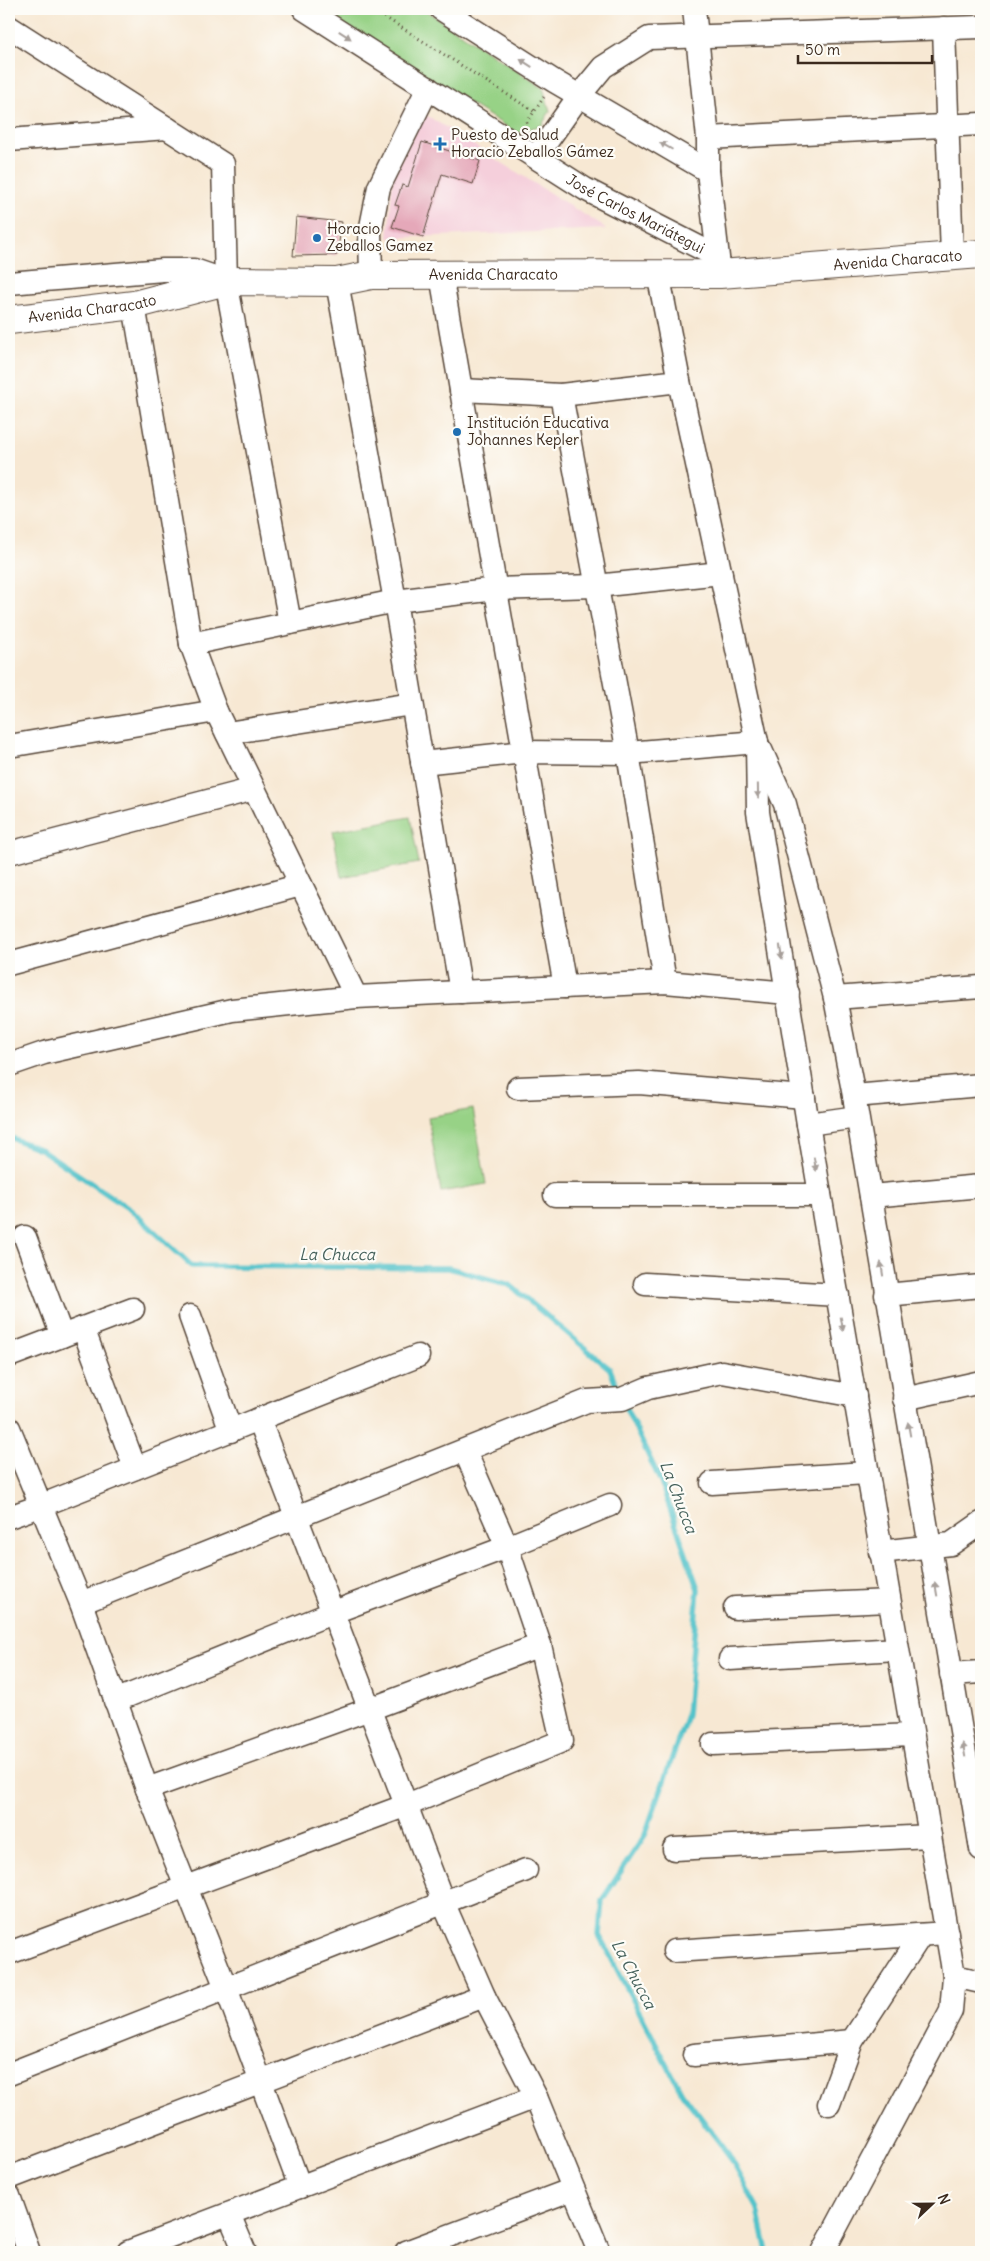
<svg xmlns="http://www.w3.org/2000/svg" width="990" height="2261" viewBox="0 0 990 2261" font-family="Delius,sans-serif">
  <rect width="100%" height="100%" fill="#fdfcf7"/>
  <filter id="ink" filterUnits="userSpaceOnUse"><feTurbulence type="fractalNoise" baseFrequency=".02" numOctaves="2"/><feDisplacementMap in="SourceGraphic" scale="10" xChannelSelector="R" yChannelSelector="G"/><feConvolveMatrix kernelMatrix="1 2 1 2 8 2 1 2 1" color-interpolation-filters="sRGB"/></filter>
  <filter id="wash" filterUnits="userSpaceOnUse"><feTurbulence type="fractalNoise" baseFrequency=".0096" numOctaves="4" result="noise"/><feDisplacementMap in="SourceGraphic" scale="20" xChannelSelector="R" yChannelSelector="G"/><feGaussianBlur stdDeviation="1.12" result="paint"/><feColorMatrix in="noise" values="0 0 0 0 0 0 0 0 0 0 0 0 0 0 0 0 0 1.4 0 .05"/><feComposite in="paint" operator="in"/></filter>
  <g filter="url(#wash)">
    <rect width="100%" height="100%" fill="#f7e8d3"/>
    <path fill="#f5cfdb" d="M423,113L607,229L388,238L393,176Z"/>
    <path fill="#97d286" stroke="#697e52" d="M318,9H423L543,88L550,111L542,125L517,133Z
      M410,817L419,863L341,877L333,831Z
      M473,1109L486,1184L441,1192L428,1117Z"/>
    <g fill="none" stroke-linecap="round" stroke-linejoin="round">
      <path stroke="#55c3ca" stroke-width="5.5" d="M9,1137L42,1150L132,1211L192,1266L449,1268L510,1285L610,1369L619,1393
        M624,1404L661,1482L698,1589L687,1715L645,1835L602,1900L599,1935L682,2093L729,2155L758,2209L767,2252"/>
    </g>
    <g id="blocks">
      <path fill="#e5a8b9" d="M422,142L480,161L473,184L442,174L423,237L392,227L399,206L395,205L402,185L408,187Z
        M296,217L342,222L337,255L293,256Z"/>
    </g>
  </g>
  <g filter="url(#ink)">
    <use href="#blocks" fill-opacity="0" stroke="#574639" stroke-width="1"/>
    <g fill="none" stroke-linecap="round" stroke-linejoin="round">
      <g stroke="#574639" stroke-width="25">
        <g id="minor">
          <path id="s1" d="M304,9L585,189L716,256"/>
          <path d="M441,9L554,81L708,171"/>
          <path d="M694,9L708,138V171L719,266"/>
          <path d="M9,27L223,164L226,281L290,623"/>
          <path d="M944,28L952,256"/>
          <path d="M708,138L981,124"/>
          <path d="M9,140L167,128"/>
          <path d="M536,157L579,96L603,67L649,38L981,27"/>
          <path d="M658,273L679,381L757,742L758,812L808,1124L954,1976L981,1982"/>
          <path d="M371,275L370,232L379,187L428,88"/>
          <path d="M441,275L565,987"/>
          <path d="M337,282L395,601L461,992"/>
          <path d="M9,283L163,270H194L226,281"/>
          <path d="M134,305L191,644L216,711L356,997"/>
          <path d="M461,390L561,395L679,381"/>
          <path d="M561,395L628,753L665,982"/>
          <path d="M191,644L395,601L496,589L596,586L721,573"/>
          <path d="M227,733L412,704"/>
          <path d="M9,746L216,711"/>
          <path d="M761,750L785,804L835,998L854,1096L981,1849"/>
          <path d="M422,763L524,752L628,753L757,742"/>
          <path d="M9,853L254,789"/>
          <path d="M9,964L301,885"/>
          <path d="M835,998L981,987"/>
          <path d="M9,1065L44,1053L232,1010L356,997L665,982L788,993"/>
          <path d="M518,1088L639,1083L804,1097"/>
          <path d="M854,1096L981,1085"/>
          <path d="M808,1124L857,1117"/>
          <path d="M555,1195H820"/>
          <path d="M871,1196L981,1186"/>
          <path d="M25,1237L62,1336"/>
          <path d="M645,1284L838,1295"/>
          <path d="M886,1295L981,1286"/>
          <path d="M190,1316L231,1431"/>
          <path d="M83,1328L135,1468"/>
          <path d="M9,1356L133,1309"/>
          <path d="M904,1399L981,1382"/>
          <path d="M259,1419L443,1902L484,1996L536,2097L599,2252"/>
          <path d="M9,1428L81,1603L147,1789L226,1988L300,2187"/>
          <path d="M712,1483L866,1473"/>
          <path d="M9,1517L40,1506L418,1356"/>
          <path d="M880,1552L951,1544L981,1523"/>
          <path d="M81,1603L587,1401L622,1399L648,1388L722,1372L855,1396"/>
          <path d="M735,1608L889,1601"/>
          <path d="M730,1659L897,1649"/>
          <path d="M951,1674L981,1672"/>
          <path d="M115,1701L334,1612L507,1547L610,1505"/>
          <path d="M713,1744L912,1735"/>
          <path d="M147,1789L370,1709L540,1645"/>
          <path d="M674,1849L930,1836"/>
          <path d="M674,1951L947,1933"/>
          <path d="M9,1953L407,1805L562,1741L540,1645L507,1547L465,1451"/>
          <path d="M694,2055L852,2041"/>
          <path d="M9,2074L526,1870"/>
          <path d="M829,2104L852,2041L921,1935"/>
          <path d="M9,2178L484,1996"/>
          <path d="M9,2196L29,2252"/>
          <path d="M229,2214L245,2252"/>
          <path d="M128,2252L536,2097"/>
          <path d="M406,2252L573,2189"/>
          <path d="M823,2252L951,2011L954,1976"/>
        </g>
      </g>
      <g stroke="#574639" stroke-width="30">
        <g id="major">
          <path id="s2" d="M9,320L134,305L226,281L337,282L371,275L720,274L981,254"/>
        </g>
      </g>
      <path stroke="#574639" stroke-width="3" stroke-dasharray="1 4" stroke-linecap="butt" d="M372,9L535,112
        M524,127L544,97"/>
      <use href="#minor" stroke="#fff" stroke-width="22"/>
      <use href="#major" stroke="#fff" stroke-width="28"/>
    </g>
    <defs><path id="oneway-solid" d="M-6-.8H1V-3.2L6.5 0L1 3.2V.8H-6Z" transform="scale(1.25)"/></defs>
    <g fill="#a79f9a">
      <use href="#oneway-solid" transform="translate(345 35) rotate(33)"/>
      <use href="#oneway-solid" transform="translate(526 63) rotate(-147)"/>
      <use href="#oneway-solid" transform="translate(666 146) rotate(-150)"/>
      <use href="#oneway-solid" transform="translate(758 791) rotate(89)"/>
      <use href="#oneway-solid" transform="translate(781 952) rotate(81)"/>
      <use href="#oneway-solid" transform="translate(815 1164) rotate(80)"/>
      <use href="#oneway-solid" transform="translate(882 1269) rotate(-99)"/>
      <use href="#oneway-solid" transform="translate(842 1324) rotate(80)"/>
      <use href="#oneway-solid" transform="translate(909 1429) rotate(-100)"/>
      <use href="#oneway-solid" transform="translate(936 1589) rotate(-100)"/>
      <use href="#oneway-solid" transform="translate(964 1750) rotate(-100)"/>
    </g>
  </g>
  <g fill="#1f6fb2" stroke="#fdfcf7" stroke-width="2">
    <path d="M437.5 136.5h5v5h5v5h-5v5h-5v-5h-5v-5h5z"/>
    <circle cx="317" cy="238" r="5"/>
    <circle cx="457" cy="432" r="5"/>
  </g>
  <g text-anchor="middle" stroke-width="4.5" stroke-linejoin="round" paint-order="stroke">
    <g font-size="15" fill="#3b2a1e" stroke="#fdfcf7" text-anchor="start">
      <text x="451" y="140">Puesto de Salud<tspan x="451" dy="17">Horacio Zeballos Gámez</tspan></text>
      <text x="327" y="234">Horacio<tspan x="327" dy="17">Zeballos Gamez</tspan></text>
      <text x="467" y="428">Institución Educativa<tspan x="467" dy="17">Johannes Kepler</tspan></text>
    </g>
    <g font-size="15" fill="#3b2a1e" stroke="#fdfcf7">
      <text dy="5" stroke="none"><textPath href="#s1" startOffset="390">José Carlos Mariátegui</textPath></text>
      <text dy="5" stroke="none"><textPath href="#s2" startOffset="894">Avenida Characato</textPath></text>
      <text dy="5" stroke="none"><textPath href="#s2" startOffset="489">Avenida Characato</textPath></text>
      <text dy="5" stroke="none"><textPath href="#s2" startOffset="84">Avenida Characato</textPath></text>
    </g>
    <g font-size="16" font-style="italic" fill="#44605a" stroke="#fdfcf7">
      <text x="337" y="1260">La Chucca</text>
      <text transform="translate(679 1497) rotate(69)" y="6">La Chucca</text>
      <text transform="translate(634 1974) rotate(62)" y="6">La Chucca</text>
    </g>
  </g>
  <rect width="990" height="2261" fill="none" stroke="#fdfcf7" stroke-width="30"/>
  <g transform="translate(932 2204) rotate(68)" stroke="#fdfcf7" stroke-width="4" paint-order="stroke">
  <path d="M0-4L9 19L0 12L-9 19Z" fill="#3b2a1e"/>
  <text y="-8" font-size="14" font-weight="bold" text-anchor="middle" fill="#3b2a1e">N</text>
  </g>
  <path d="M798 55v8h134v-8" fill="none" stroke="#3b2a1e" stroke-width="2.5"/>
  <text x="805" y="55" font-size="15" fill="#3b2a1e" stroke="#fdfcf7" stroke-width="4" paint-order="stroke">50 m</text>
</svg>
